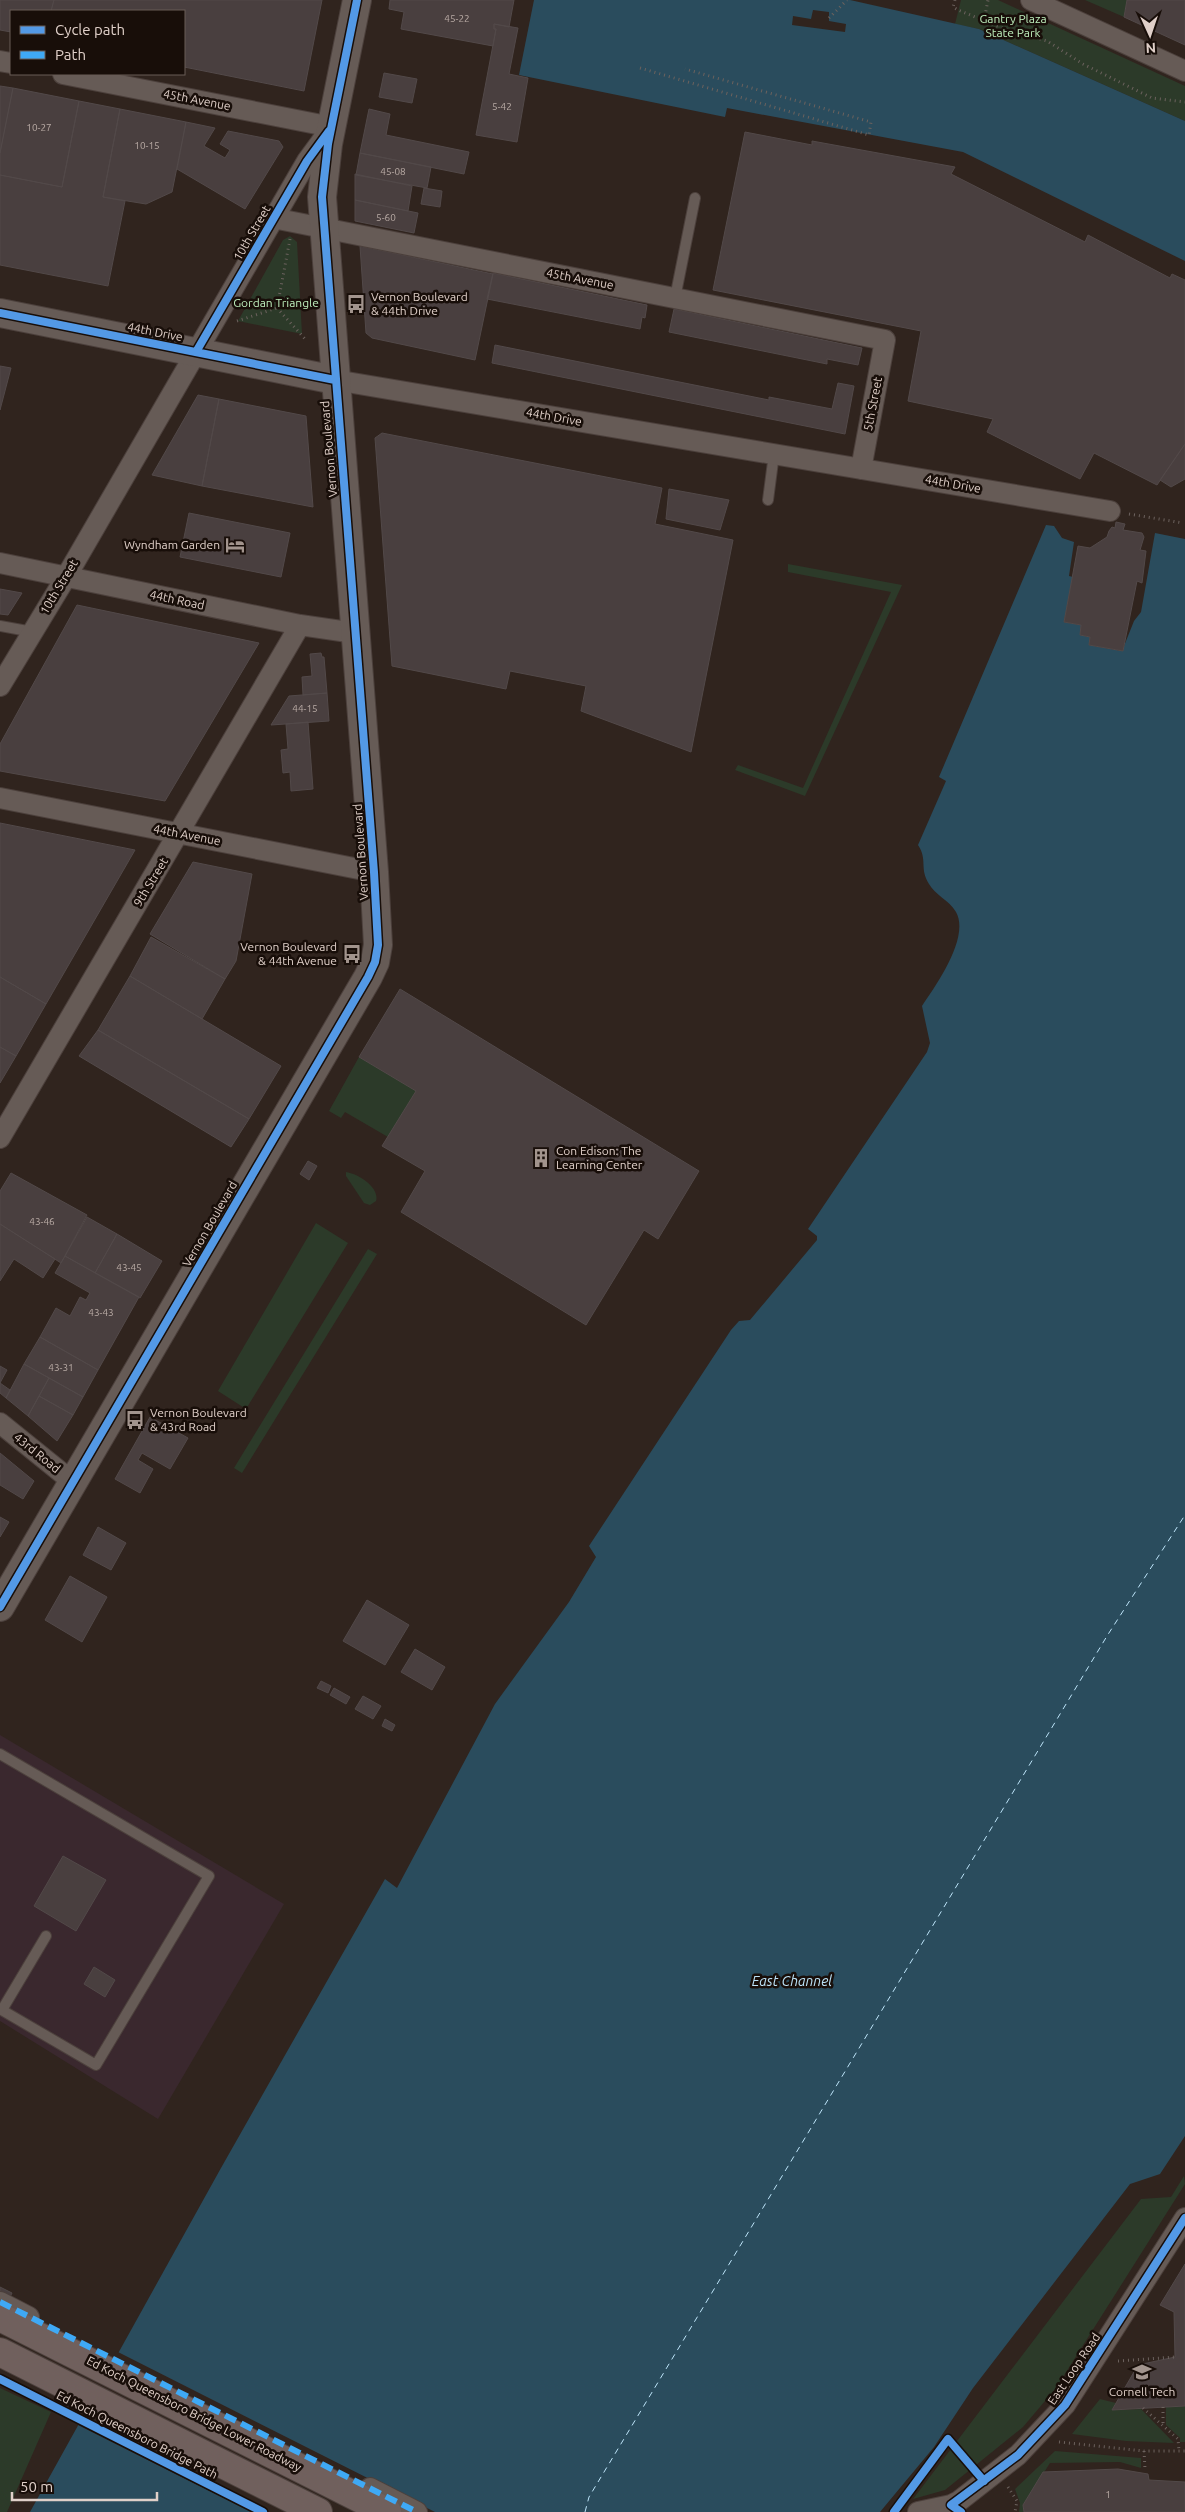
<svg xmlns="http://www.w3.org/2000/svg" width="1185" height="2512" viewBox="0 0 1185 2512" font-family="Ubuntu,sans-serif">
  <rect width="100%" height="100%" fill="#30241e"/>
  <path fill="#3a282e" d="M0,1735L284,1904L158,2119L0,2021Z"/>
  <path fill="#2c3a29" d="M961,0H998L1185,86V121L979,29L955,24Z
    M1085,0H1127L1124,17Z
    M290,236L297,242L302,334L238,321L283,240Z
    M788,564L902,585L805,796L735,770L738,765L803,788L891,592L788,572Z
    M359,1057L416,1091L388,1137L345,1112L341,1118L329,1111Z
    M346,1172C359,1174 380,1188 376,1201L370,1205L364,1203L346,1176Z
    M316,1223L348,1243L246,1409L218,1391Z
    M368,1249L377,1254L242,1473L234,1468Z
    M1184,2176L1185,2184L1056,2388L1023,2427L945,2490L913,2499L1141,2199L1171,2197Z
    M0,2388L51,2412L7,2512H0Z
    M1100,2399L1116,2403L1112,2410L1141,2409L1174,2443L1126,2441L1072,2434Z
    M1185,2406V2442H1180V2438L1166,2425V2407Z
    M1055,2451L1141,2458V2468L1120,2462L1050,2463L1023,2505L1024,2512H1019L1020,2503L1015,2489Z"/>
  <path fill="#2a4c5d" d="M534,0H850L979,29L1185,121V261L963,152L727,108L725,117L519,75Z
    M1046,525L1054,526L1062,538L1074,542L1069,576L1073,577L1064,622L1081,625L1080,635L1090,637L1089,645L1122,651L1134,621L1141,612L1155,533L1185,539V2136L1160,2174L1130,2184L973,2388L934,2447L880,2512H30L221,2168L385,1879L397,1888L495,1704L569,1602L596,1557L589,1546L731,1330L739,1321L750,1320L817,1240V1236L808,1229L927,1052L930,1043L922,1006C937,984 970,937 956,912C949,900 935,895 929,884C919,868 928,860 918,845L946,781L939,777Z"/>
  <path fill="#30241e" d="M813,10L829,12V21L846,24L845,32L792,25L793,16L811,19Z
    M116,2351L435,2512H251L76,2424Z"/>
  <g fill="none" stroke-linecap="round" stroke-linejoin="round">
    <path stroke="#bde4f9" stroke-width="1" stroke-dasharray="6 5" stroke-linecap="butt" d="M585,2512L589,2497L1107,1636L1185,1515"/>
  </g>
  <path fill="#493f3f" stroke="#524949" d="M0,0H54L51,11H11V32L0,30Z
    M54,0H322L304,91L184,67V11H51Z
    M390,0H514L509,27L494,24V29H496L493,46L401,29L404,12L389,9Z
    M1127,0H1185V45L1124,17Z
    M494,24L518,28L509,74L528,78L517,142L476,135L496,29H494Z
    M384,73L417,79L412,103L379,97Z
    M0,86L13,88L0,153Z
    M13,88L79,101L62,187L0,175V153Z
    M79,101L120,109L103,197L125,201L108,286L0,265V175L62,187Z
    M120,109L186,122L172,192L146,204L103,197Z
    M369,109L390,114L386,135L469,152L464,174L360,153Z
    M186,122L215,128L204,146L225,158L230,150L220,144L228,131L279,141L283,147L245,209L177,169Z
    M745,132L812,145V141L955,167L951,174L1085,242L1088,235L1170,278L1172,274L1185,280V444L1157,485L1094,453L1080,479L987,432L993,419L908,401L921,331L713,290Z
    M360,153L431,167L427,188L356,175Z
    M355,174L412,186L408,211L355,200Z
    M424,188L442,191L440,207L421,204Z
    M355,200L418,213L414,233L355,221Z
    M360,246L493,274L475,360L372,338L366,333Z
    M493,273L647,305L645,318L642,317L640,329L487,299Z
    M674,309L862,348L858,365L827,359V364L669,332Z
    M495,345L769,400V397L832,409L838,383L854,386L845,434L492,363Z
    M0,366L11,368L0,410Z
    M198,395L219,399L202,486L152,475Z
    M219,399L306,416L313,507L202,486Z
    M382,433L662,488L655,524L733,540L691,752L581,711L586,686L510,671L506,689L392,666L375,438Z
    M1185,444V479L1171,487L1160,480Z
    M669,489L729,500L720,530L666,519Z
    M189,513L290,533L281,577L180,557Z
    M1116,522L1125,524L1123,530L1142,533L1144,537L1140,550L1146,551L1142,583L1137,581L1123,651L1089,645L1090,637L1080,635L1081,625L1064,622L1078,546L1090,548L1107,537L1109,531L1112,527L1115,528Z
    M0,589L22,593L8,615L0,614Z
    M77,605L259,643L165,801L0,771V744Z
    M321,653L322,657H324L327,693L303,695L302,677L312,676L310,654Z
    M327,693L329,721L271,725L289,696Z
    M308,722L313,789L291,791L290,772L283,773L281,750L288,749L286,724Z
    M0,823L135,850L46,1004L0,977Z
    M193,862L252,874L236,961L225,979L150,934Z
    M151,937L225,979L202,1019L130,976Z
    M130,976L281,1066L249,1119L98,1030Z
    M0,977L46,1004L16,1056L0,1047Z
    M400,989L699,1171L658,1239L644,1230L586,1325L401,1212L425,1171L382,1146L416,1091L359,1057Z
    M98,1030L249,1119L231,1147L79,1056Z
    M0,1047L16,1056L0,1083Z
    M308,1161L317,1166L309,1180L300,1174Z
    M11,1173L87,1215L61,1263L0,1224V1191Z
    M87,1217L117,1234L95,1273L65,1256Z
    M0,1224L55,1259L43,1278L14,1259L0,1281Z
    M117,1234L162,1261L140,1298L95,1273Z
    M65,1256L139,1297L98,1370L40,1337L56,1308L70,1316L80,1297L86,1300L90,1293L55,1273Z
    M40,1337L98,1370L83,1397L24,1364Z
    M24,1364L49,1378L28,1416L6,1398Z
    M0,1366L7,1370L0,1383L10,1390L6,1398L0,1393Z
    M49,1378L83,1397L73,1415L39,1396Z
    M39,1396L73,1415L57,1441L28,1416Z
    M150,1417L188,1438L170,1469L142,1453L138,1460L153,1469L140,1493L115,1479Z
    M0,1453L34,1481L23,1499L0,1485Z
    M0,1517L9,1522L0,1537Z
    M98,1527L126,1543L111,1570L83,1555Z
    M70,1576L107,1597L82,1642L45,1620Z
    M367,1600L409,1625L385,1665L343,1641Z
    M415,1649L445,1667L432,1690L401,1672Z
    M321,1681L331,1686L328,1693L317,1688Z
    M334,1688L350,1697L346,1704L330,1695Z
    M363,1696L381,1706L373,1719L355,1709Z
    M385,1719L395,1725L392,1731L382,1726Z
    M63,1856L106,1880L76,1931L34,1906Z
    M94,1967L115,1980L105,1997L84,1984Z
    M1185,2264V2406L1112,2410L1138,2365L1175,2357L1174,2312L1160,2305Z
    M0,2287L12,2293L0,2317Z
    M1118,2469L1148,2474L1149,2480L1185,2482V2512H1024L1023,2505L1043,2472Z"/>
  <g fill="none" stroke-linecap="round" stroke-linejoin="round">
    <g stroke="#4c403c" stroke-width="12">
      <path id="lane" d="M675,298L695,198
        M768,500L774,454
        M0,626L33,632
        M0,1754L209,1876L96,2065L0,2009
        M2,2010L46,1936"/>
    </g>
    <g stroke="#4c403c" stroke-width="22">
      <path id="street" d="M1031,0L1185,71
        M0,61L11,63
        M273,218L885,340L861,469
        M335,380L1110,511
        M0,563L300,625L355,633
        M0,686L66,577L307,161L332,127L63,74
        M0,798L374,872
        M0,1138L300,625
        M0,1423L73,1482
        M0,2302L29,2317
        M370,2488L417,2512
        M918,2512L951,2505L959,2501L1018,2455L1065,2405L1185,2218"/>
    </g>
    <g stroke="#4c403c" stroke-width="30">
      <path id="secondary" d="M0,313L335,380
        M0,1607L368,977L375,962L378,945L374,872L322,197L328,144L357,0"/>
    </g>
    <g stroke="#4c403c" stroke-width="30">
      <path id="highway" d="M0,2317L387,2512
        M0,2352L318,2512"/>
    </g>
    <path stroke="#6c625e" stroke-width="3" stroke-dasharray="1 4" stroke-linecap="butt" d="M955,0L953,7L958,10L1002,28L1047,41L1083,64L1152,98L1185,102
      M829,18L847,0
      M984,21L988,0
      M640,68L869,135L871,122L685,69
      M290,239L277,308L306,340
      M237,321L277,308
      M1129,514L1183,523
      M1118,2361L1175,2357
      M1163,2407V2426
      M1143,2408L1178,2439L1179,2451
      M1059,2442L1144,2451H1185
      M1144,2451L1145,2469
      M1008,2487L1017,2501L1015,2512"/>
    <use href="#lane" stroke="#665b56" stroke-width="10"/>
    <use href="#street" stroke="#665b56" stroke-width="20"/>
    <use href="#secondary" stroke="#665b56" stroke-width="28"/>
    <use href="#highway" stroke="#70605d" stroke-width="28"/>
    <path stroke="#3fa9f5" stroke-width="6" stroke-dasharray="12 6" stroke-linecap="butt" d="M0,2302L417,2512"/>
    <g stroke="#180e09" stroke-width="11">
      <path id="cycleway" d="M0,313L335,380
        M196,352L307,161L329,131
        M0,1607L368,977L375,962L378,945L374,872L322,197L328,144L357,0
        M0,2379L263,2512
        M894,2512L948,2439L984,2481
        M961,2512L951,2505L1018,2455L1065,2405L1185,2218"/>
    </g>
    <use href="#cycleway" stroke="#5399e6" stroke-width="8"/>
  </g>
  <defs>
    <g id="bus-bare" transform="scale(1.5)"><path d="M-5-6H5V4H4V6H2V4H-2V6H-4V4H-5ZM-3.5-4V0h7V-4ZM-3.5 1.2v1.5H-2V1.2ZM2 1.2v1.5H3.5V1.2Z" fill="#a2948d" stroke="#180e09" stroke-width="2.5" paint-order="stroke"/></g>
    <g id="hotel-bare" transform="scale(1.5)"><path d="M-6-4.5h1.5V1H6V5H4.5V3h-9V5H-6ZM-4 0a1.8 1.8 0 1 1 3.6 0ZM.5 0V-2.5h3Q6-2.5 6 0Z" fill="#a2948d" stroke="#180e09" stroke-width="2.5" paint-order="stroke"/></g>
    <g id="building-bare" transform="scale(1.5)"><path d="M-4-6H4V6H1V3H-1V6H-4ZM-2.5-4.3h1.7v1.8h-1.7ZM.8-4.3h1.7v1.8H.8ZM-2.5-1h1.7V.8h-1.7ZM.8-1h1.7V.8H.8Z" fill="#a2948d" stroke="#180e09" stroke-width="2.5" paint-order="stroke"/></g>
    <g id="university-bare" transform="scale(1.5)"><path d="M0-5L7-2L0 1L-7-2ZM-4 1L0 2.5L4 1V4Q0 6-4 4Z" fill="#a2948d" stroke="#180e09" stroke-width="2.5" paint-order="stroke"/></g>
  </defs>
  <g fill-rule="evenodd">
    <use href="#bus-bare" x="356" y="304"/>
    <use href="#hotel-bare" x="235" y="545"/>
    <use href="#bus-bare" x="352" y="954"/>
    <use href="#building-bare" x="541" y="1158"/>
    <use href="#bus-bare" x="135" y="1420"/>
    <use href="#university-bare" x="1142" y="2372"/>
  </g>
  <g text-anchor="middle" stroke-width="5" stroke-linejoin="round" paint-order="stroke">
    <g font-size="10" fill="#baaca6">
      <text x="457" y="22">45-22</text>
      <text x="502" y="110">5-42</text>
      <text x="39" y="131">10-27</text>
      <text x="147" y="149">10-15</text>
      <text x="393" y="175">45-08</text>
      <text x="386" y="221">5-60</text>
      <text x="305" y="712">44-15</text>
      <text x="42" y="1225">43-46</text>
      <text x="129" y="1271">43-45</text>
      <text x="101" y="1316">43-43</text>
      <text x="61" y="1371">43-31</text>
      <text x="1108" y="2498">1</text>
    </g>
    <g font-size="12" fill="#bdeebc" stroke="#180e09">
      <text x="1013" y="23">Gantry Plaza<tspan x="1013" dy="14">State Park</tspan></text>
      <text x="276" y="307">Gordan Triangle</text>
    </g>
    <g font-size="12" fill="#e0d0c9" stroke="#180e09">
      <text transform="translate(197 100) rotate(11)" y="4">45th Avenue</text>
      <text transform="translate(252 233) rotate(-60)" y="4">10th Street</text>
      <text transform="translate(580 279) rotate(11)" y="4">45th Avenue</text>
      <text transform="translate(155 332) rotate(11)" y="4">44th Drive</text>
      <text transform="translate(873 404) rotate(-79)" y="4">5th Street</text>
      <text transform="translate(554 417) rotate(10)" y="4">44th Drive</text>
      <text transform="translate(329 449) rotate(-95)" y="4">Vernon Boulevard</text>
      <text transform="translate(953 484) rotate(10)" y="4">44th Drive</text>
      <text transform="translate(59 587) rotate(-59)" y="4">10th Street</text>
      <text transform="translate(177 600) rotate(12)" y="4">44th Road</text>
      <text transform="translate(187 835) rotate(11)" y="4">44th Avenue</text>
      <text transform="translate(361 852) rotate(-94)" y="4">Vernon Boulevard</text>
      <text transform="translate(151 882) rotate(-59)" y="4">9th Street</text>
      <text transform="translate(210 1224) rotate(-60)" y="4">Vernon Boulevard</text>
      <text transform="translate(37 1453) rotate(39)" y="4">43rd Road</text>
      <text transform="translate(1074 2369) rotate(-56)" y="4">East Loop Road</text>
      <text transform="translate(194 2414) rotate(27)" y="4">Ed Koch Queensboro Bridge Lower Roadway</text>
      <text transform="translate(137 2435) rotate(27)" y="4">Ed Koch Queensboro Bridge Path</text>
    </g>
    <g font-size="12" fill="#e0d0c9" stroke="#180e09" text-anchor="start">
      <text x="371" y="301">Vernon Boulevard<tspan x="371" dy="14">&amp; 44th Drive</tspan></text>
      <text x="220" y="549" text-anchor="end">Wyndham Garden</text>
      <text x="337" y="951" text-anchor="end">Vernon Boulevard<tspan x="337" dy="14">&amp; 44th Avenue</tspan></text>
      <text x="556" y="1155">Con Edison: The<tspan x="556" dy="14">Learning Center</tspan></text>
      <text x="150" y="1417">Vernon Boulevard<tspan x="150" dy="14">&amp; 43rd Road</tspan></text>
      <text x="1142" y="2396" text-anchor="middle">Cornell Tech</text>
    </g>
    <g font-size="14" font-style="italic" fill="#bde4f9" stroke="#180e09">
      <text x="792" y="1986">East Channel</text>
    </g>
  </g>
  <rect x="10" y="10" width="175" height="65" fill="#180e09" stroke="#685c56"/>
  <rect x="20" y="26" width="25" height="8" fill="#5399e6" stroke="#685c56"/>
  <text x="55" y="35" font-size="15" fill="#e0d0c9">Cycle path</text>
  <rect x="20" y="51" width="25" height="8" fill="#3fa9f5" stroke="#685c56"/>
  <text x="55" y="60" font-size="15" fill="#e0d0c9">Path</text>
  <g transform="translate(1150 35) rotate(177)" stroke="#180e09" stroke-width="4" paint-order="stroke">
  <path d="M0-4L9 19L0 12L-9 19Z" fill="#e0d0c9"/>
  <text y="-8" font-size="14" font-weight="bold" text-anchor="middle" fill="#e0d0c9">N</text>
  </g>
  <path d="M12 2492v8h145v-8" fill="none" stroke="#e0d0c9" stroke-width="2.5"/>
  <text x="20" y="2492" font-size="15" fill="#e0d0c9" stroke="#180e09" stroke-width="4" paint-order="stroke">50 m</text>
</svg>
